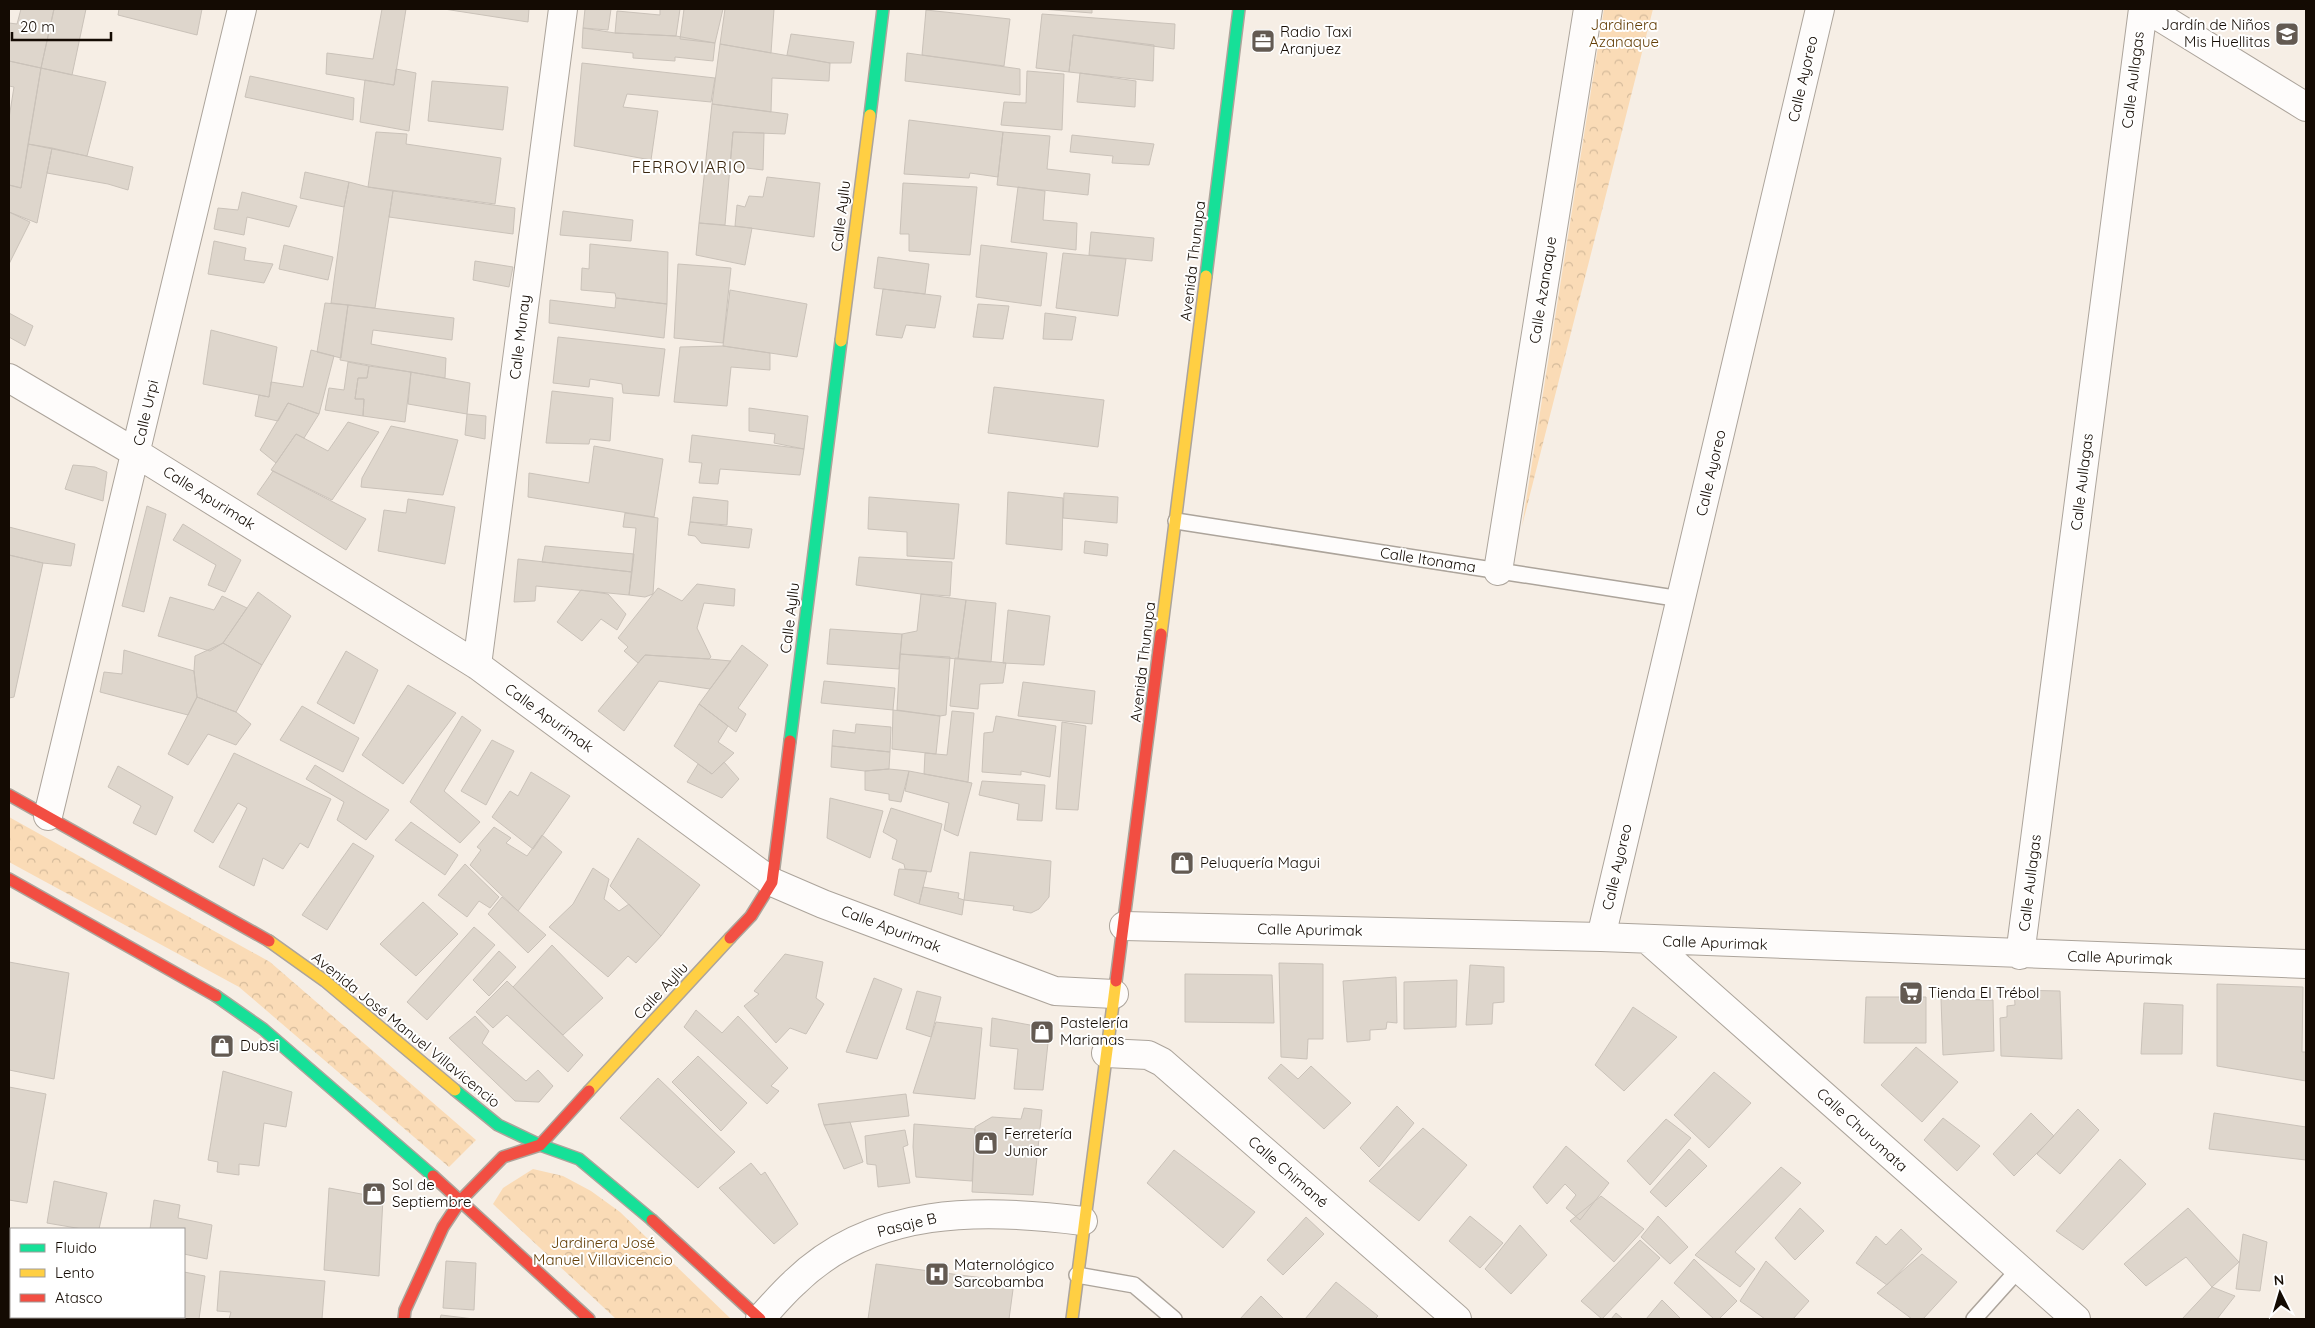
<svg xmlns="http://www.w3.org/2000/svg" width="2315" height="1328" viewBox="0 0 2315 1328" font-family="Quicksand,sans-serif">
  <defs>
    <pattern id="park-crowns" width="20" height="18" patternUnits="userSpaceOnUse" patternTransform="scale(1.25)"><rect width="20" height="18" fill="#fadbb6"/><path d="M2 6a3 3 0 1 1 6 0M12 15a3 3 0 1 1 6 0" fill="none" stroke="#d5bb9b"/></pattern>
  </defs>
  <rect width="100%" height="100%" fill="#f6eee5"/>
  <path fill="url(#park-crowns)" d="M1604,9H1653L1522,526Z
    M9,817L270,962L476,1140L449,1167L239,987L9,862Z
    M533,1169L563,1176L591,1191L620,1212L731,1319H616L493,1204L503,1188Z"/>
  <path fill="#ded6cc" stroke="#cac2b9" d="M21,9H54L41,68L9,61V23L17,24Z
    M54,9H86L72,75L41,68Z
    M119,9H202L197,35L118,15Z
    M382,9H406L394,85L326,74L327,53L373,59Z
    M444,9H529L528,22Z
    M585,9H611L608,30L583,28Z
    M660,9H680L676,36L615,33L617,11L660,15Z
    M684,9H723L715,43L680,39Z
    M725,9H774L771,53L720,44Z
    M1041,9H1092V13Z
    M926,10L1010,19L1004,66L922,55Z
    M1042,14L1175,24L1174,49L1073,35L1069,72L1036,68Z
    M583,28L615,33L676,36L715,43L713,61L675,57V61L633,58V53L582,48Z
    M791,34L854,42L851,63H830L787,55Z
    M1073,35L1154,45L1153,81L1069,72Z
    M720,44L830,63L829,81L772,78L771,112L712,104Z
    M907,53L1020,69V95L905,81Z
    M9,61L41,68L21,188L9,185V118L14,87L9,86Z
    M582,63L715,78L711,102L627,94L623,107L658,111L651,160L574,146Z
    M41,68L106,82L87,156L28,144Z
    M396,69L416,73L409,131L360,122L365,80L394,85Z
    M1027,71L1064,74L1062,130L1001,125L1004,102L1026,103Z
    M1080,73L1136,81L1135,107L1077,102Z
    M250,76L354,98L353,120L245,97Z
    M432,81L508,87L503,130L428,121Z
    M712,104L788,114L785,134L733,132L725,225L699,223Z
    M909,120L1003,132L998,177L970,173L969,178L904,174Z
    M376,132L407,134L406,144L501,158L495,204L368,187Z
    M733,132L764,133L763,170L730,166Z
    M1003,132L1050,136L1047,169L1090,174L1088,195L997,185Z
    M1072,135L1154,144L1149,165L1112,163L1113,156L1070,152Z
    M28,144L52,148L37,223L9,212V185L21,188Z
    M52,148L133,167L128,190L108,184L47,173Z
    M305,172L349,182L344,207L300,198Z
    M767,177L820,183L814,237L735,226L737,205L745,207L749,196L763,197Z
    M349,182L368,187L393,191L375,308L331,303L344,207Z
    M903,183L977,187L970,255L909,251V234H900Z
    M1018,187L1045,191L1043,220L1077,223L1076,250L1011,242Z
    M393,191L515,208L513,234L389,217Z
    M242,192L297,206L289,227L247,217L244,235L214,229L218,208L238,210Z
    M563,211L633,220L631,241L560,235Z
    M9,212L30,222L9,264Z
    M699,223L752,228L745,265L696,255Z
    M1091,232L1154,238L1152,261L1089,255Z
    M214,241L246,248L244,260L273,264L264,283L208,274Z
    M590,244L668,252L667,304L616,298L615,293L581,290L582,268L589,269Z
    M284,245L333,257L328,280L279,269Z
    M981,245L1047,253L1041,306L976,297Z
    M1063,253L1126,259L1118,316L1056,308Z
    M878,257L929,264L925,294L874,288Z
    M475,261L513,267L509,287L473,280Z
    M678,264L731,268L723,343L674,338Z
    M883,289L941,296L935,328L906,325L902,338L876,335Z
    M730,290L807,304L797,357L723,346Z
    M616,298L667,304L664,338L549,323L550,300L615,308Z
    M325,303L348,305L341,358L317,352Z
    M978,304L1009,306L1003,339L973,337Z
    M348,305L454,318L452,340L373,330L371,344L446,358L445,378L340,360Z
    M9,313L33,326L25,346L9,337Z
    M1045,313L1076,317L1072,340L1043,339Z
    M211,330L277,347L269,397L203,384Z
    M558,337L665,349L659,396L623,393L622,384L590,379L589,387L553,383Z
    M723,346L770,353V370L731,367L727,406L674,402L680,347Z
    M311,350L334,356L319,414L288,403L278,421L255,416L259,395L269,397L271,382L303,387Z
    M348,362L369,366L367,378H358L355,399H364L363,416L325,410L329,388L344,390Z
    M369,366L411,372L405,422L363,416L364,399H355L358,378H367Z
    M411,372L470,383L467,414L408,404Z
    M994,387L1104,400L1098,447L988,433Z
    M552,391L613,398L610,441L590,439L589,444L546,443Z
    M288,403L319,414L304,438L296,434L276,463L260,450Z
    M749,408L808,416L804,449L774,443L775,434L749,431Z
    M467,414L486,416L485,439L465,435Z
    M348,422L379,432L332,500L271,470L296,434L328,451Z
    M391,426L458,440L443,495L361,487L362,478Z
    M692,435L804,449L800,475L720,469L718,484L699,483L702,463L689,462Z
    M594,446L663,459L654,517L528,497L529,473L589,483Z
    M73,465L95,467L107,472L103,501L65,489Z
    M273,471L366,519L346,550L257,494Z
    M1008,492L1063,498L1062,550L1006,544Z
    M1064,493L1118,497L1117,523L1063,518Z
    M693,497L728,501L727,525L690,522Z
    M869,497L959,504L954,559L907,556V532L868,529Z
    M408,499L455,507L445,564L378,551L384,510L406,513Z
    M147,506L166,514L144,612L122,606Z
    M625,513L658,518L653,594L645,597L629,595L636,528L623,527Z
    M690,522L752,529L749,548L701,543L695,536L688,535Z
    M183,524L241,560L225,592L208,585L216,565L173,540Z
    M9,527L75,544L71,566L43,563L9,555Z
    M1085,541L1108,544L1107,556L1084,553Z
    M545,546L634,554L632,572L542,562Z
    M9,555L43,563L14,697L9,698Z
    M859,557L952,562L950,596L921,594L856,585Z
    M518,559L632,572L629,595L536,586L535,601L514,602Z
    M697,584L735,589L734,606L704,603L697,628L711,657L709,659L645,655L638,663L624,651L628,647L618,638L658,588L682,601Z
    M581,590L608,594L626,614L617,630L601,619L582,641L557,622Z
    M258,592L291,616L262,665L223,643Z
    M921,594L966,600L958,659L900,654L902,634L917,631Z
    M222,596L247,608L223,643L210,651L158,636L170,597L214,610Z
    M966,600L996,603L991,662L958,659Z
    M1008,610L1050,616L1044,665L1003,663Z
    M830,629L902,634L899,669L827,664Z
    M223,643L262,665L236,712L197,697L194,671L195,656Z
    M742,645L768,665L738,708L746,714L736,732L699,704Z
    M124,650L194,671L197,697L188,715L100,692L104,672L122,674Z
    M346,651L378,670L354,724L317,703Z
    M900,654L950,657L946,715L940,716L897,710Z
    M645,655L709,659L731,661L710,689L659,681L624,731L598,711Z
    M955,658L1006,663L1003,683L980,684L978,709L950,706Z
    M824,681L895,688L893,710L821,703Z
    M1023,682L1095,691L1092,724L1018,716Z
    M408,685L456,713L403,784L362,755Z
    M197,697L236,712L251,724L236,745L208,734L188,765L168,754Z
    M699,704L728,726L718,742L734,753L712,774L674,746Z
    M302,706L359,738L343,772L280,740Z
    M893,710L940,716L936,754L892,749Z
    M952,711L974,713L968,782L924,774L925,753L947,755Z
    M462,716L481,730L444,791L480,822L460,843L410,802Z
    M996,716L1056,726L1050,777L1021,771V775L982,772L984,733L993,732Z
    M1062,722L1086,726L1078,810L1056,809Z
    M856,724L891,727L890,752L832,746L833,730L855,733Z
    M492,740L514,751L486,805L461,791Z
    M832,746L890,752L889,769L865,771L831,767Z
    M234,753L331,799L308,848L300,843L283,869L263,858L254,886L219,867L247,808L238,803L213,843L194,831Z
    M724,762L739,779L722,798L687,782L698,764L712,774Z
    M315,765L389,810L366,840L337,820L344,802L306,779Z
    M118,766L173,797L156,835L133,823L141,806L108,787Z
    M889,769L909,771L901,802L889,800V794L865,790V771Z
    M909,771L972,783L958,836L944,830L949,803L905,791Z
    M531,772L570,796L533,849L492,817L510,791L518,796Z
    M982,781L1045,785L1042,821L1017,820L1019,804L979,795Z
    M830,798L883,811L870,858L827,838Z
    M891,808L942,824L931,872L905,869L904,864L892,859L897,840L883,832Z
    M411,822L458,855L445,875L395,840Z
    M494,827L511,838L506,843L527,856L542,835L562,852L518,911L470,865L481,850L477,847Z
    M638,838L700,885L661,936L610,886Z
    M353,843L374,856L327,930L302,915Z
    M970,852L1051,861L1049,897L1039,909L1031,913L1013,910L1014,906L964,900Z
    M465,864L499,897L490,908L479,901L467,917L438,895Z
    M593,868L609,879L604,899L619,911L629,904L661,936L636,963L628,956L608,977L549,927L573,904Z
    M899,869L927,871L919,904L894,895Z
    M923,887L959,893L958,898L964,900L962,915L919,904Z
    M502,897L546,935L528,953L488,914Z
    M423,902L458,934L416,976L380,944Z
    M474,927L495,945L427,1020L407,1002Z
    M552,945L603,998L563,1035L513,987Z
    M499,951L516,967L489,996L473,980Z
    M785,954L823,962L816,998L824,1004L806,1034L790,1028L776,1043L744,1006L759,994L754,991Z
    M9,962L69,973L54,1079L9,1070Z
    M1279,963L1323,964V1039H1308L1307,1059L1281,1057Z
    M1470,965L1504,967V1002L1493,1003L1492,1024L1466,1025Z
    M1185,974L1272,975L1274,1023L1185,1022Z
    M1396,977L1397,1023L1387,1022L1386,1029L1370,1030V1040L1347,1042L1343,981Z
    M874,978L902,989L877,1059L846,1052Z
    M1457,980L1456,1027L1404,1029V982Z
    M507,981L583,1055L568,1072L507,1015L493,1028L476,1012Z
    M2217,984L2303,987L2302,1052H2306V1081L2217,1066Z
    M2014,990L2060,991L2062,1059L2001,1056L2000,1018L2007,1017V1006L2015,1005Z
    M917,991L941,997L931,1037L906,1029Z
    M1866,997H1926V1043H1864Z
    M1941,999L1993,1000L1994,1051L1943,1055Z
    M2144,1003L2183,1005L2182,1054H2141Z
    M1633,1007L1677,1037L1624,1091L1595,1065Z
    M696,1010L722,1033L738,1016L788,1068L771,1086L779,1091L767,1104L684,1027Z
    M475,1016L489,1031L482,1043L526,1081L538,1070L553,1086L539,1102L515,1101L449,1038Z
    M992,1018L1030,1025L1048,1043L1043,1090L1014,1089L1018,1049L990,1046Z
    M936,1022L982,1028L975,1099L913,1093Z
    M1916,1047L1958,1082L1922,1122L1881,1085Z
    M698,1056L747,1103L721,1131L672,1082Z
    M1281,1064L1298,1079L1311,1066L1351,1103L1324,1129L1268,1078Z
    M223,1071L292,1092L286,1127L264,1123L259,1166L239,1164V1175L217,1172L218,1162L208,1160Z
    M1714,1072L1751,1103L1709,1148L1674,1115Z
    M658,1078L735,1152L698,1188L620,1118Z
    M9,1087L46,1094L27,1203L9,1200Z
    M906,1094L909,1116L824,1125L818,1104Z
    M1397,1106L1414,1123L1379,1167L1360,1148Z
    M1024,1108L1042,1110L1033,1195L972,1192L975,1127L992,1117L1021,1119Z
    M2078,1109L2099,1130L2060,1174L2037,1154Z
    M2031,1113L2054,1136L2014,1176L1993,1154Z
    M2214,1113L2306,1127V1160L2209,1149Z
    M1943,1118L1980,1146L1957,1171L1924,1140Z
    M1666,1119L1691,1138L1650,1185L1627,1161Z
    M850,1122L863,1162L844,1169L824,1125Z
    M914,1124L975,1129L972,1181L916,1177L913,1147Z
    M1423,1128L1467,1165L1419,1221L1369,1181Z
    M905,1130L908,1145L903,1147L910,1183L878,1187L876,1165L867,1164L865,1136Z
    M1566,1146L1609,1183L1580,1220L1566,1208L1576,1195L1565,1184L1547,1204L1533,1187Z
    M1689,1149L1707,1166L1666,1207L1650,1192Z
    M1174,1150L1255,1212L1223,1248L1147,1183Z
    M2120,1159L2146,1184L2083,1250L2056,1231Z
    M751,1163L761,1175L765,1172L798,1224L774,1244L719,1188Z
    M1781,1167L1801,1183L1735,1252L1755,1269L1740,1287L1695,1255Z
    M54,1181L107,1193L99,1229H82L47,1223Z
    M329,1188L383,1198L379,1276L324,1270Z
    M1601,1196L1644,1229L1614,1262L1570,1221Z
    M154,1200L180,1205L178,1218L212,1225L207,1259L184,1254V1229H150Z
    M1800,1208L1824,1231L1795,1260L1775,1238Z
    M2188,1208L2239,1262L2212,1287L2186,1257L2146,1286L2124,1264Z
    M1470,1216L1503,1243L1480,1268L1449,1241Z
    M1658,1216L1688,1247L1670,1264L1641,1237Z
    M1306,1217L1324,1234L1283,1275L1267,1260Z
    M1520,1225L1547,1255L1511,1294L1485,1269Z
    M1901,1229L1922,1249L1887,1285L1856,1263L1876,1236L1886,1245Z
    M2243,1234L2267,1242L2260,1291L2236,1289Z
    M1640,1240L1660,1258L1602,1319L1581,1301Z
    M9,1242L11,1243V1303L9,1302Z
    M1922,1254L1957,1282L1923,1319H1912L1877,1293Z
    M1694,1259L1737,1301L1719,1319H1714L1674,1283Z
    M446,1261L476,1263L474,1310L443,1308Z
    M1766,1261L1809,1301L1793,1319H1765L1740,1301Z
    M876,1264L1014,1282L1009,1319H868Z
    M220,1271L325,1281L322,1319H229L231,1312L217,1311Z
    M184,1272L205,1276L199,1319H117L118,1317H184Z
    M1336,1282L1378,1316L1375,1319H1305Z
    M2212,1287L2235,1296L2217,1319H2182Z
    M1261,1296L1284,1319H1240Z
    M1662,1300L1681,1319H1646Z
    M9,1307L11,1308V1317H18V1319H9Z
    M1616,1313L1623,1319H1611Z
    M441,1315L474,1319H440Z"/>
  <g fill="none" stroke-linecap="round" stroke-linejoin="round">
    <g stroke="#aca49b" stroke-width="18">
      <path id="lane" d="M1176,521L1681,599
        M1077,1275L1134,1285L1174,1319
        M1974,1319L2018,1270"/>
    </g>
    <g stroke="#aca49b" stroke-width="30">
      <path id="street" d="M2147,9L2306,107
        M9,378L136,453L477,665L772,882L823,904L1055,991L1114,994
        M1498,571L1588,9
        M477,665L563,9
        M48,816L242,9
        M1124,926L1601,937L2306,964
        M1601,937L1820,9
        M1648,940L2076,1319
        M2020,955L2143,9
        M1106,1053L1148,1055L1162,1062L1457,1319
        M77,1319V1317
        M760,1319C771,1307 782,1294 794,1283C872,1206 982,1208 1083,1221"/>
    </g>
    <g stroke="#aca49b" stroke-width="14">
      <path id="fast" d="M870,115L883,9
        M1206,276L1239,9
        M790,741L841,341
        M216,996L263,1029L433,1176
        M455,1090L498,1125L540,1145L579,1159L652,1220"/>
    </g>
    <g stroke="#aca49b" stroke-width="14">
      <path id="slow" d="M841,341L870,115
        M1161,634L1206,276
        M269,941L325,981L455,1090
        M589,1091L730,938
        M1072,1319L1116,981"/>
    </g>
    <g stroke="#aca49b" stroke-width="14">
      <path id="jam" d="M9,795L269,941
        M9,879L216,996
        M730,938L751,916L772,882L790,741
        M1116,981L1161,634
        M433,1176L589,1319
        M652,1220L760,1319
        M404,1319L405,1310L443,1227L461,1200L503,1157L540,1145L589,1091"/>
    </g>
    <use href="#lane" stroke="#fefcfb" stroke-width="15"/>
    <use href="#street" stroke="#fefcfb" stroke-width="28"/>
    <use href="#fast" stroke="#16e098" stroke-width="11"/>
    <use href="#slow" stroke="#ffcf43" stroke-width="11"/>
    <use href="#jam" stroke="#f24e42" stroke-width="11"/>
  </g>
  <defs>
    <g id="school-square" transform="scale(1.25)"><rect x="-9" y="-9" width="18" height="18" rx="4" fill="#635a52" stroke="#fff"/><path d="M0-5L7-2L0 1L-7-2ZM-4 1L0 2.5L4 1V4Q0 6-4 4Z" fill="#fff"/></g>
    <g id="office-square" transform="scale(1.25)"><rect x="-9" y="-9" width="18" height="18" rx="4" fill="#635a52" stroke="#fff"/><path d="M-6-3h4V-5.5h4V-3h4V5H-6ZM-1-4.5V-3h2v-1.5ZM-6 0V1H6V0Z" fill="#fff"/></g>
    <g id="shop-square" transform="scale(1.25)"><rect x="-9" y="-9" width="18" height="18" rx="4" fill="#635a52" stroke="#fff"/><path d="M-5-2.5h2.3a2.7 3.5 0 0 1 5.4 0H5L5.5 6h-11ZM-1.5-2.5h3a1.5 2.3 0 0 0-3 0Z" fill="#fff"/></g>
    <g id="supermarket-square" transform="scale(1.25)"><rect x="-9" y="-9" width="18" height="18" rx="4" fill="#635a52" stroke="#fff"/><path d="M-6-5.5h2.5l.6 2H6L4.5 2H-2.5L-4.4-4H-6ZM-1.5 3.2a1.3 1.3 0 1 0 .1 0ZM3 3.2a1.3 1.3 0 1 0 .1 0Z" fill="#fff"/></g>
    <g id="hospital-square" transform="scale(1.25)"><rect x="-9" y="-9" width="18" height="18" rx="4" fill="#635a52" stroke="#fff"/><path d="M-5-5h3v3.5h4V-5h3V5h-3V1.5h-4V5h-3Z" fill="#fff"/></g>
  </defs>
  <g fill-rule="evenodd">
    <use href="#school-square" x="2287" y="34"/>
    <use href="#office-square" x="1263" y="41"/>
    <use href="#shop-square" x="1182" y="863"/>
    <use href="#supermarket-square" x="1911" y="993"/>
    <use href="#shop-square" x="1042" y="1032"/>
    <use href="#shop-square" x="222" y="1046"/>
    <use href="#shop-square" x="986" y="1143"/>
    <use href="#shop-square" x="374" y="1194"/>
    <use href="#hospital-square" x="937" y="1274"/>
  </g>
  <g text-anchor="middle" stroke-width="4" stroke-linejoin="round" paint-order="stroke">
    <g font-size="15" fill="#633e06" stroke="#fff">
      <text x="1624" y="30">Jardinera<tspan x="1624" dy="17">Azanaque</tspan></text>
      <text x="603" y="1248">Jardinera José<tspan x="603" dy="17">Manuel Villavicencio</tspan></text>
    </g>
    <g font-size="15" fill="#140b03" stroke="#fff" text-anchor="start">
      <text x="2270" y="30" text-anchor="end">Jardín de Niños<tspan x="2270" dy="17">Mis Huellitas</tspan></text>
      <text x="1280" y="37">Radio Taxi<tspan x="1280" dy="17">Aranjuez</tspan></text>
      <text x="1200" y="868">Peluquería Magui</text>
      <text x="1928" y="998">Tienda El Trébol</text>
      <text x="1060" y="1028">Pastelería<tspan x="1060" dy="17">Marianas</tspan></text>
      <text x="240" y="1051">Dubsi</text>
      <text x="1004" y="1139">Ferretería<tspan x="1004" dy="17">Junior</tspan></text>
      <text x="392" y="1190">Sol de<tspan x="392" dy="17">Septiembre</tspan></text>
      <text x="954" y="1270">Maternológico<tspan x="954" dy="17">Sarcobamba</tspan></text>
    </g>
    <g font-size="15" fill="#140b03" stroke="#fff">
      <text transform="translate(1803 79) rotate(-77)" y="5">Calle Ayoreo</text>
      <text transform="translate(2133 80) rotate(-83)" y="5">Calle Aullagas</text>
      <text transform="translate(841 216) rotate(-83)" y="5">Calle Ayllu</text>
      <text transform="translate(1193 261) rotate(-83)" y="5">Avenida Thunupa</text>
      <text transform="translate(1543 290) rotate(-81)" y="5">Calle Azanaque</text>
      <text transform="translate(520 337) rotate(-83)" y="5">Calle Munay</text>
      <text transform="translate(146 413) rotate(-77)" y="5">Calle Urpi</text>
      <text transform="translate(1711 473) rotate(-77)" y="5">Calle Ayoreo</text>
      <text transform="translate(2082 482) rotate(-83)" y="5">Calle Aullagas</text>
      <text transform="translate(209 498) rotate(32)" y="5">Calle Apurimak</text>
      <text transform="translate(1428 560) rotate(9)" y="5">Calle Itonama</text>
      <text transform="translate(790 618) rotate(-83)" y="5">Calle Ayllu</text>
      <text transform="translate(1143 662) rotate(-83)" y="5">Avenida Thunupa</text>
      <text transform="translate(549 718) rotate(36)" y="5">Calle Apurimak</text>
      <text transform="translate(1617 867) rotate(-77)" y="5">Calle Ayoreo</text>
      <text transform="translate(2030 883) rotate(-83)" y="5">Calle Aullagas</text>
      <text transform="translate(891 929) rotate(21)" y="5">Calle Apurimak</text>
      <text transform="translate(1310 930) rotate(1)" y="5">Calle Apurimak</text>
      <text transform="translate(1715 943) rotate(2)" y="5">Calle Apurimak</text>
      <text transform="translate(2120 958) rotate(2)" y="5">Calle Apurimak</text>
      <text transform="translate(661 991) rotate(-47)" y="5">Calle Ayllu</text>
      <text transform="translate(406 1030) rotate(39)" y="5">Avenida José Manuel Villavicencio</text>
      <text transform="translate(1862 1130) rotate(42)" y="5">Calle Churumata</text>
      <text transform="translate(1288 1172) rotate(41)" y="5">Calle Chimané</text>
      <text transform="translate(907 1225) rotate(-14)" y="5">Pasaje B</text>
    </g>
    <g font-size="16" letter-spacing="1" fill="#3a260e" stroke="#fff">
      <text x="689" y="173">FERROVIARIO</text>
    </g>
  </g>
  <rect width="2315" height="1328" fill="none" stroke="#140b03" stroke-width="20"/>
  <rect x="10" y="1228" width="175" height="90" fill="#ffffff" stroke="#a19d9a"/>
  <rect x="20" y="1244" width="25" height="8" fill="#16e098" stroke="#a19d9a"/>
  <text x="55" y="1253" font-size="15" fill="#140b03">Fluido</text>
  <rect x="20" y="1269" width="25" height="8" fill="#ffcf43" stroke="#a19d9a"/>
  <text x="55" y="1278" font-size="15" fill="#140b03">Lento</text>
  <rect x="20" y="1294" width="25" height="8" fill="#f24e42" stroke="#a19d9a"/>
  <text x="55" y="1303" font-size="15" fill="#140b03">Atasco</text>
  <g transform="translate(2280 1293) rotate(355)" stroke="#ffffff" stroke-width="4" paint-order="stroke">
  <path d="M0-4L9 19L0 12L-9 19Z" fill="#140b03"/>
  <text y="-8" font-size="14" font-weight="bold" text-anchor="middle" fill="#140b03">N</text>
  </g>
  <path d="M12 32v8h99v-8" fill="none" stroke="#140b03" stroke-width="2.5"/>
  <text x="20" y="32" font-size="15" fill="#140b03" stroke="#ffffff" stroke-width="4" paint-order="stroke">20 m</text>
</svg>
